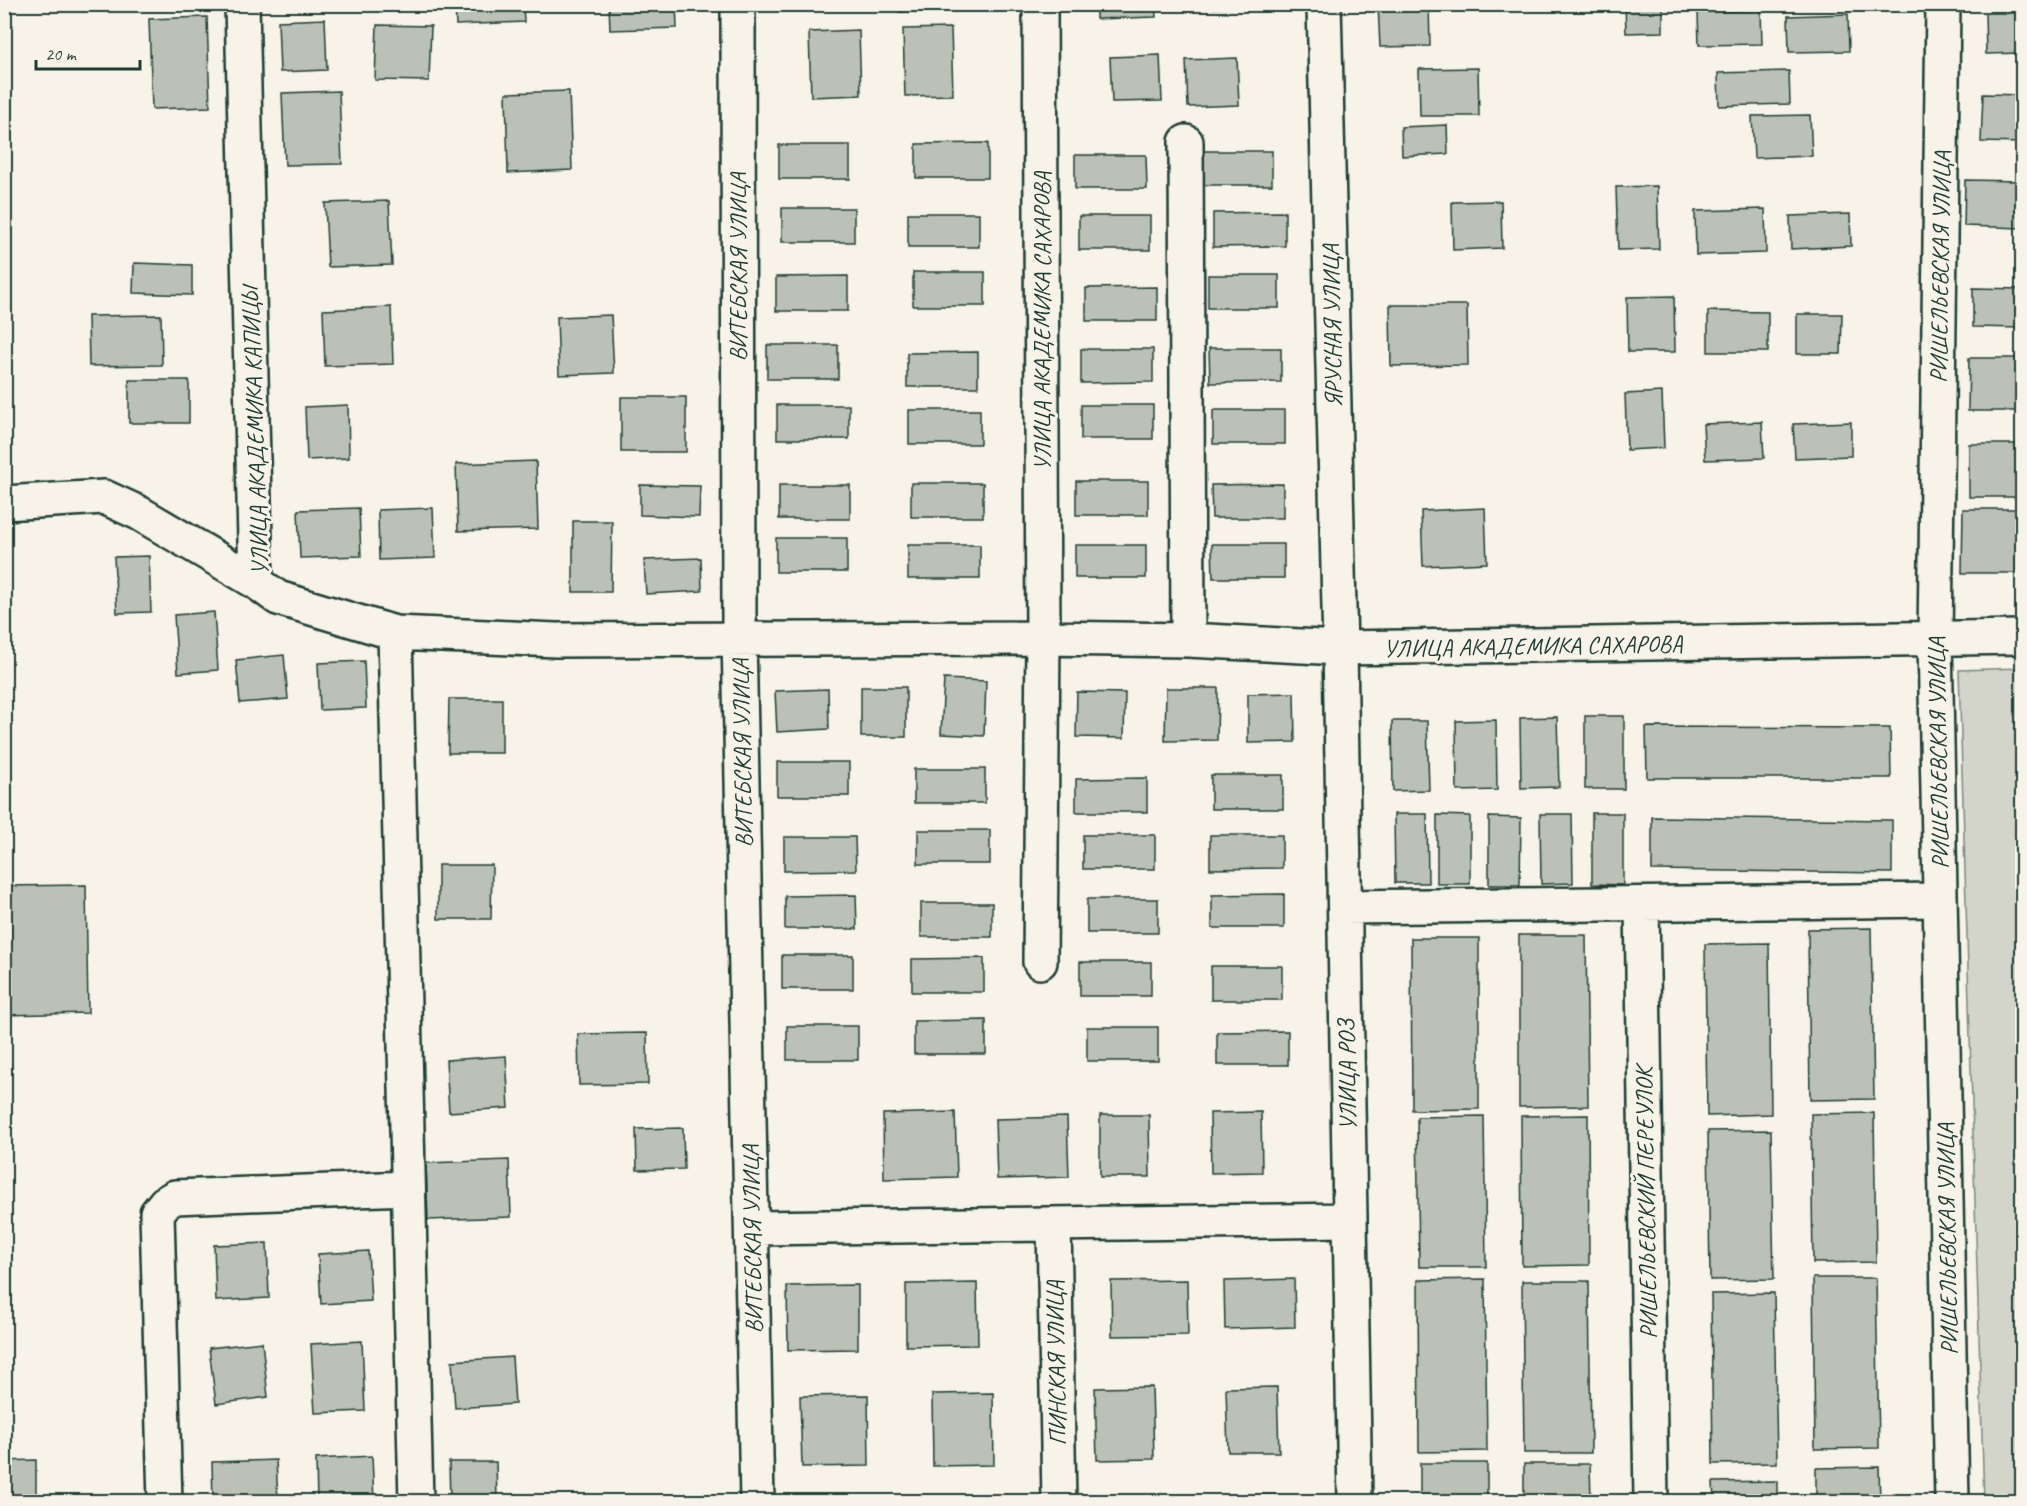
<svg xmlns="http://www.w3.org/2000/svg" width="2027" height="1506" viewBox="0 0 2027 1506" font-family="Caveat,sans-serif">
  <rect width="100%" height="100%" fill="#f7f3e8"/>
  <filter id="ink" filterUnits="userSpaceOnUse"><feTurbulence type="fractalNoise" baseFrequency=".0167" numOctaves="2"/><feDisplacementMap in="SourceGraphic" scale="12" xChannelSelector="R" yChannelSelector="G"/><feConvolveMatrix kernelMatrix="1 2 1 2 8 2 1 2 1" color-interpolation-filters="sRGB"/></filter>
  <g filter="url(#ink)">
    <path fill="#d3d5ca" stroke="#79897f" stroke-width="1.5" d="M2022,668V1501L1984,1502L1959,670Z"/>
    <path fill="#bbc1b6" stroke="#1f3d34" stroke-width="1.5" d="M455,4H523L524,22L456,25Z
      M609,4H676L677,28L610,30Z
      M899,4H951V11L899,12Z
      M1096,4H1155L1156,17L1096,19Z
      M1187,4H1238V7L1187,9Z
      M1378,4H1429L1430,46L1380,47Z
      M1625,4H1663V32L1626,33Z
      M1761,10L1762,44L1699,45L1698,12Z
      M1985,13H2022V53L1986,54Z
      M1848,14L1849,51L1789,52L1788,16Z
      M207,17L210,107L152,109L149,19Z
      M325,19L327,70L280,72L278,21Z
      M377,25L431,26L429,81L375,80Z
      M951,28L953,95L905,96L903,29Z
      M859,30L861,95L811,97L809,32Z
      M1160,55L1162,101L1112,102L1110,57Z
      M1237,58L1239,105L1188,107L1186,60Z
      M1478,68L1479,116H1420L1419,69Z
      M1789,71L1790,104L1719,106L1718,73Z
      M339,91L342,164L285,165L282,93Z
      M569,91L572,170L508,173L506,93Z
      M1983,94L2022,95V143L1981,142Z
      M4,96L8,155H4Z
      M1810,115L1812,156L1754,158L1752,116Z
      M1447,125L1448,154L1402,156L1401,127Z
      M988,143V178H916V144Z
      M779,145H850V179H779Z
      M1200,151H1272V185H1200Z
      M1075,155H1146L1147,189H1075Z
      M1965,180L2022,181V228L1964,226Z
      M1657,186L1659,249L1618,250L1616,187Z
      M389,201L392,265L328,267L325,203Z
      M1501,201L1502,248L1453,250L1452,202Z
      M782,208H854V242H782Z
      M1765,209L1766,253L1696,255L1695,211Z
      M1285,212V246L1213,247V213Z
      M908,213H979V247H908Z
      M1850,214L1851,246L1791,249L1790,216Z
      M1079,216H1150V250H1079Z
      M134,263L192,265V295L133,293Z
      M913,272H985V306H913Z
      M1208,275H1279V308H1208Z
      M848,276V311H776V277Z
      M1157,287V321H1086V288Z
      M1973,288L2022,289V328L1973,327Z
      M1674,296L1675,352H1628L1627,297Z
      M1390,305H1467L1468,365L1391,366Z
      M391,307L393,364L325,366L323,310Z
      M1708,311L1768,312V352H1708Z
      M1797,314H1842L1841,354H1797Z
      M161,315L162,365L89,366L88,316Z
      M611,315L614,373L559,375L557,317Z
      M767,345H838V379H767Z
      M1209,348H1281V382L1210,383Z
      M1081,349H1153V382L1081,383Z
      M978,352V387H907V353Z
      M1969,358H2022V411H1968Z
      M129,380H189V423H129Z
      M1662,392L1664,448L1627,450L1625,394Z
      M621,397H686V452H621Z
      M348,405L349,458L307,460L305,407Z
      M777,405H849V439H777Z
      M1081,405H1153V439H1081Z
      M909,410H980V444H909Z
      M1213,410H1285V444H1213Z
      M1762,422L1764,458L1705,460L1703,424Z
      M1851,422V456L1795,458L1793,424Z
      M1969,444H2022V497H1969Z
      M536,461L538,529L458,531L456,464Z
      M1076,481H1148V515H1076Z
      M911,483H983V517H911Z
      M1283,484V518H1212L1211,485Z
      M640,485L700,486L699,517L640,515Z
      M779,485H850V519H779Z
      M359,508L361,556L300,558L298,510Z
      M433,508L435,558L379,560L378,510Z
      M1485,508L1487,563L1423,566L1421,511Z
      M1963,509H2022V573H1962Z
      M573,521H612L611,592H573Z
      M776,538H847V572H776Z
      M1212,544H1284V578H1213Z
      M908,545H980V579H908Z
      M1075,545H1146V578H1075Z
      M149,556L151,612L117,613L114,557Z
      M701,558L702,591L646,594L644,560Z
      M214,612L218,670L178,673L174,615Z
      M284,655L288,699L240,703L236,660Z
      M364,661L366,708L320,710L318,663Z
      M944,679L986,681L984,736L941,734Z
      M861,687H906V737H861Z
      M1166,688H1218L1217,740L1165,741Z
      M828,689L829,729L777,732L775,691Z
      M1077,692L1125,693L1124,738L1076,737Z
      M1294,693L1295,742L1248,743V694Z
      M449,699H502V753H448Z
      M1585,716H1624V789H1585Z
      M1557,717L1559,787L1521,788L1520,718Z
      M1496,720L1497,790L1457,791L1456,721Z
      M1392,721H1427L1429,790L1393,791Z
      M1646,727L1890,728L1891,778H1647Z
      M777,762H849V796H777Z
      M914,769H985V803H914Z
      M1211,775H1283V809H1211Z
      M1147,778V812H1076V779Z
      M1592,813H1623V885L1592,884Z
      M1394,814H1427L1428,883H1395Z
      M1540,814H1572L1573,883L1541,884Z
      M1437,815L1470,816V884H1437Z
      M1489,817L1521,818L1520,885H1489Z
      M1652,817L1892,820V873L1652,870Z
      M918,830H990V864H918Z
      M1083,835H1155V869H1083Z
      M1210,835H1282V868L1210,869Z
      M784,837H855L856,870L784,871Z
      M438,865H492L491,919H438Z
      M86,885L88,1013L4,1015V886Z
      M1284,894V928H1212V895Z
      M856,895L857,929H785V896Z
      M1087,899H1158V933H1087Z
      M921,903H992V937H921Z
      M1871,928L1874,1099L1810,1100L1808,929Z
      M1519,935H1586L1588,1106L1519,1107Z
      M1411,938H1479V1109L1412,1110Z
      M1769,943L1771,1114L1707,1116L1705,944Z
      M782,955H853V989H782Z
      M984,958V992H912V959Z
      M1080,962H1151V996H1080Z
      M1211,966H1282V1000H1211Z
      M986,1020V1054H914V1021Z
      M787,1026H858V1060H787Z
      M1087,1027H1158V1061H1087Z
      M1288,1031V1065H1217V1032Z
      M647,1033L648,1084L579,1085L578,1034Z
      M506,1056L509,1108L449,1112L446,1060Z
      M955,1112L957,1177L884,1179L883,1114Z
      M1261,1112L1262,1172L1211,1173L1210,1113Z
      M1874,1113L1876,1262L1813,1263L1811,1114Z
      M1100,1115H1149L1150,1177H1100Z
      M1588,1115L1589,1265L1522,1266L1521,1116Z
      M1484,1116L1486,1267H1419L1417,1117Z
      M1067,1117L1069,1177L997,1179L995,1119Z
      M683,1128L684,1169L637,1170L636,1129Z
      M1771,1130L1774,1279L1710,1280L1708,1131Z
      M509,1160L511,1217L428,1220L426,1163Z
      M267,1243L269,1298L216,1301L214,1245Z
      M368,1251L371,1301L321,1304L318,1254Z
      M1813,1278H1876L1879,1448L1815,1449Z
      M1294,1279L1295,1327L1225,1329L1224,1281Z
      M1485,1279L1487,1451L1419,1452L1418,1280Z
      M1187,1280L1188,1335L1112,1336L1111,1281Z
      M1522,1281H1589L1591,1453H1524Z
      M977,1283L978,1345L906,1346V1284Z
      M858,1285V1349L788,1350L787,1286Z
      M1774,1293L1777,1463L1713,1464L1711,1294Z
      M362,1341L365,1411L315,1413L311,1344Z
      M262,1342L268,1397L216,1404L209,1348Z
      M512,1357L515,1404L455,1408L452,1361Z
      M1152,1387L1154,1459L1097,1460L1095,1388Z
      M1277,1387L1279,1452H1228L1226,1388Z
      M993,1393L994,1465L933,1466L932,1394Z
      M868,1395L869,1466L802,1467L800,1396Z
      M372,1456L374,1502H317L316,1459Z
      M36,1460V1502H4V1461Z
      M276,1460L278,1501L213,1502L212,1462Z
      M449,1462H496L497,1502H450Z
      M1420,1463H1487V1502H1420Z
      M1524,1464H1590L1591,1502H1524Z
      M1879,1467L1880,1502H1816V1468Z
      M1777,1481V1502H1714L1713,1482Z
      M993,1495L994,1502H933V1497Z
      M1278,1495V1502H1227V1496Z"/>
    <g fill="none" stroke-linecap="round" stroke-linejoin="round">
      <g stroke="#1f3d34" stroke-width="38">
        <path id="minor" d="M242,4L256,582L278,598L395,633L556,640L1043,638L1188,640L1340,648L2022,637
          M738,4L739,637L757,1502
          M1040,4L1043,638L1040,962
          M1324,4L1340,648L1355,1502
          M1943,4L1935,640L1952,1502
          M1186,142L1188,640
          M4,503L104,497L139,513L256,582
          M395,633L416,1502
          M1642,904L1651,1502
          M1345,907L1940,900
          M1054,1224L1059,1502
          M752,1228L1350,1220
          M165,1502L157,1213L165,1203L175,1197L407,1188"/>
      </g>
      <use href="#minor" stroke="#f7f3e8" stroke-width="33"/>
    </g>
  </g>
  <g text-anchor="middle" stroke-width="6" stroke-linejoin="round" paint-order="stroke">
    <g font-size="24" fill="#1f3d34" stroke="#f7f3e8">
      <text transform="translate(738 267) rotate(-90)" y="8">ВИТЕБСКАЯ УЛИЦА</text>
      <text transform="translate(1940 267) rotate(-89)" y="8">РИШЕЛЬЕВСКАЯ УЛИЦА</text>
      <text transform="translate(1042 321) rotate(-90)" y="8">УЛИЦА АКАДЕМИКА САХАРОВА</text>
      <text transform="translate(1332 326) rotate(-91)" y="8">ЯРУСНАЯ УЛИЦА</text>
      <text transform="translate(255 431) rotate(-92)" y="8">УЛИЦА АКАДЕМИКА КАПИЦЫ</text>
      <text transform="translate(1533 646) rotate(-1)" y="8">УЛИЦА АКАДЕМИКА САХАРОВА</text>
      <text transform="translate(742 753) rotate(-91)" y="8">ВИТЕБСКАЯ УЛИЦА</text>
      <text transform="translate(1938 753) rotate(-91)" y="8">РИШЕЛЬЕВСКАЯ УЛИЦА</text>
      <text transform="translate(1347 1075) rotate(-91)" y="8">УЛИЦА РОЗ</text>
      <text transform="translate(1646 1203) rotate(-91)" y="8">РИШЕЛЬЕВСКИЙ ПЕРЕУЛОК</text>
      <text transform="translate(752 1239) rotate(-91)" y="8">ВИТЕБСКАЯ УЛИЦА</text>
      <text transform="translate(1947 1239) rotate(-91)" y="8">РИШЕЛЬЕВСКАЯ УЛИЦА</text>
      <text transform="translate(1056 1363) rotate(-91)" y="8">ПИНСКАЯ УЛИЦА</text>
    </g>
  </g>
  <rect width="2027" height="1506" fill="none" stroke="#f7f3e8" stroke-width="24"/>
  <rect x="12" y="12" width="2003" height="1482" fill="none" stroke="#1f3d34" stroke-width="2" filter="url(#ink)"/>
  <path d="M36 60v9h104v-9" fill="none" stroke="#1f3d34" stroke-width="3"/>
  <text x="45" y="60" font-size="18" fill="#1f3d34" stroke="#f7f3e8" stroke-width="4.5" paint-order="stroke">20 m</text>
</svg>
